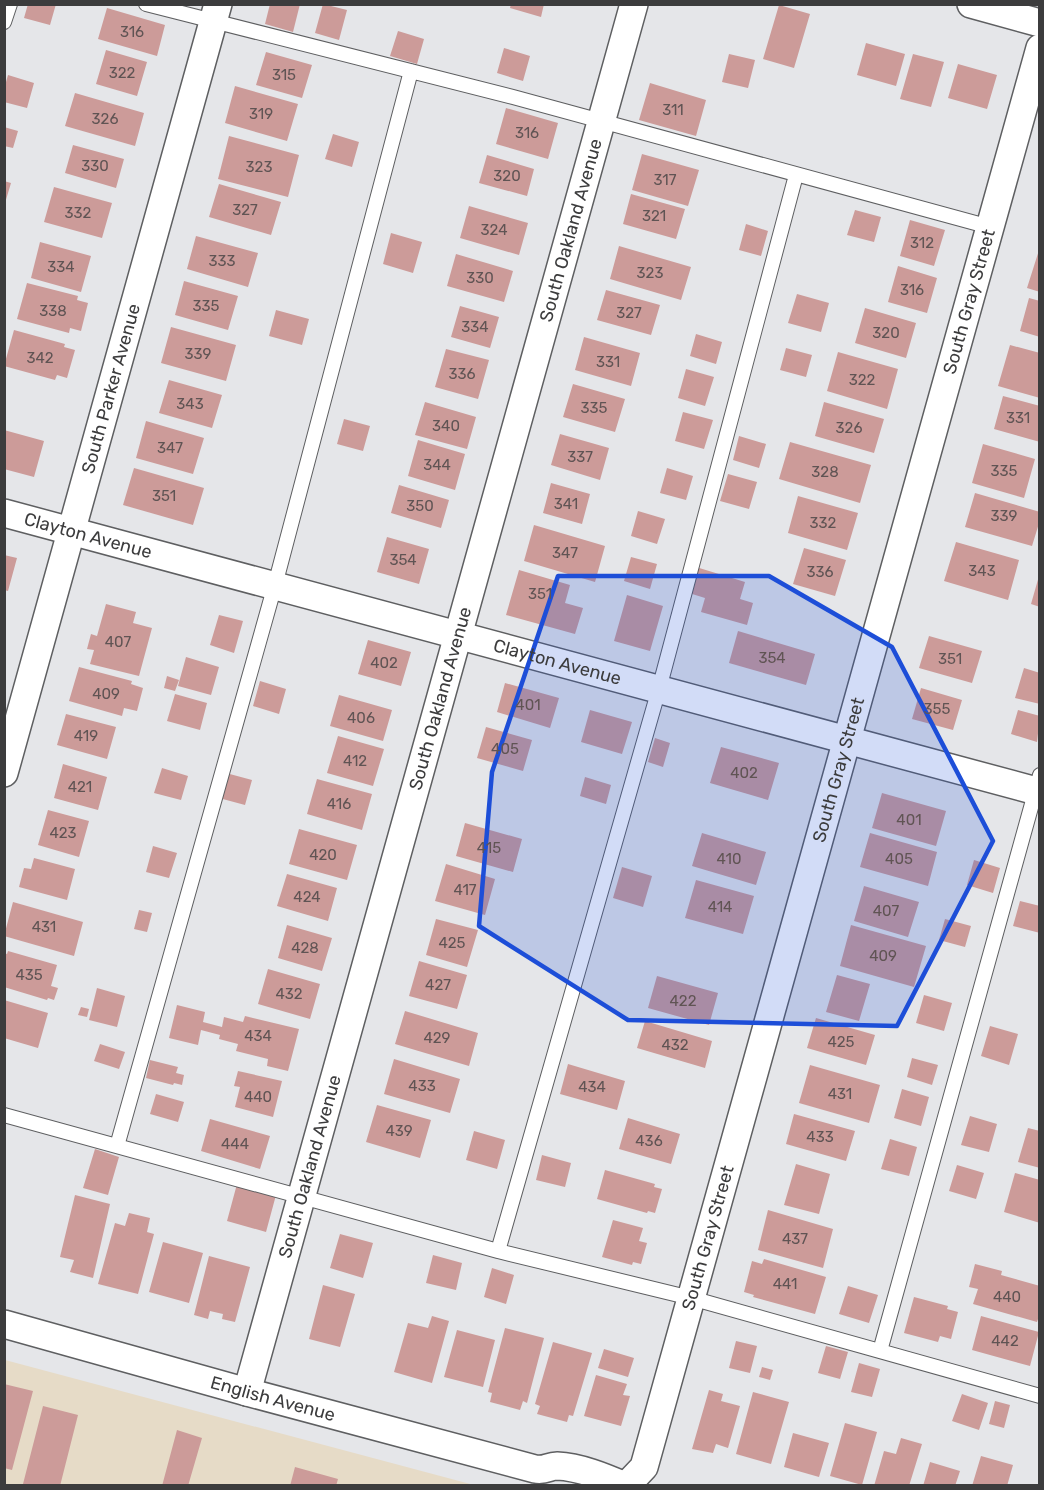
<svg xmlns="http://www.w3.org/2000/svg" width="1044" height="1490" viewBox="0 0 1044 1490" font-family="Rubik,sans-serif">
  <rect width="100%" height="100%" fill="#e5e6e9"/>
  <path fill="#e6dbc7" d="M5,1360L474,1485H5Z"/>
  <path fill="#cc9b99" d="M28,4H56L50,25L24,18Z
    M270,4H300L293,32L265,24Z
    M323,4L347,10L339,40L315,33Z
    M511,4H544L541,17L510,8Z
    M779,5L810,14L794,68L763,59Z
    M107,8L165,25L157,56L98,39Z
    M398,31L424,39L417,64L390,56Z
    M866,43L905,54L896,86L857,75Z
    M504,48L530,56L523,81L497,73Z
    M106,50L147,62L137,96L96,84Z
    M266,52L312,65L302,98L256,85Z
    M729,54L755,60L748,88L722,82Z
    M913,54L944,62L931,107L900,99Z
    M958,64L997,75L987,109L948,98Z
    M8,75L34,83L27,108L4,102V89Z
    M650,83L706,100L696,136L639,120Z
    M235,86L298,104L287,141L225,123Z
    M75,93L144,113L135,146L65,126Z
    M506,108L558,123L548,159L496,144Z
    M4,127L18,131L13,148L4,146Z
    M333,134L359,142L352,167L325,159Z
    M229,136L299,155L288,197L218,179Z
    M73,145L124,159L116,188L65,173Z
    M642,154L699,170L688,206L632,190Z
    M487,155L534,169L527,196L479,183Z
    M4,181L11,183L5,203H4Z
    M219,184L281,202L271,235L209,217Z
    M54,187L112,203L102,238L44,222Z
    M631,194L685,209L676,239L623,224Z
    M469,206L528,223L519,255L460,238Z
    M855,210L881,217L874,242L847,235Z
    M910,220L945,230L934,266L900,256Z
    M746,224L768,231L761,256L739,250Z
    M391,233L422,242L413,273L383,264Z
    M196,236L258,253L248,287L187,269Z
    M40,242L91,256L81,292L31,278Z
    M619,246L691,267L681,300L610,279Z
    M1040,247V292L1027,288Z
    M456,254L513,271L504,302L447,286Z
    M898,266L937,278L927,313L888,302Z
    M184,281L238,296L228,330L175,315Z
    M27,283L78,296L77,300L88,303L81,331L70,328L69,333L17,319Z
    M606,290L660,305L651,335L597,320Z
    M797,294L829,303L821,332L788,323Z
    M1029,298L1040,301V337L1020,331Z
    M460,306L499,317L490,348L451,337Z
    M865,308L916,323L906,358L855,343Z
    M276,310L309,319L302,345L269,336Z
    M171,327L236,345L226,381L161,363Z
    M14,330L65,344L64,347L75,350L67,378L57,375L55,380L4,366Z
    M696,334L722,342L716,364L690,356Z
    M584,337L640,353L631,386L575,370Z
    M1010,345L1040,353V398L998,386Z
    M786,348L812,355L806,377L780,370Z
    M446,349L489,360L478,399L435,387Z
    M838,352L898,369L887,409L827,391Z
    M686,369L714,377L705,406L678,398Z
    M169,380L222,395L212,428L159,413Z
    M573,384L625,399L615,432L563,417Z
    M1003,396L1040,406V442L994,429Z
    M425,402L476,417L467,449L415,435Z
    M824,402L884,419L874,453L815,436Z
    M683,412L713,420L704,449L675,441Z
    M344,419L370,426L363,451L337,444Z
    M146,421L204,438L193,474L136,458Z
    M4,430L44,441L34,477L4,469Z
    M560,434L609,448L600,480L551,465Z
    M739,436L766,444L759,468L733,460Z
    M418,440L465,454L455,490L408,476Z
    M790,442L871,465L860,503L779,479Z
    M983,444L1035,459L1024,498L972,483Z
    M134,468L204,488L193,525L123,505Z
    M667,468L693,476L686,500L660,493Z
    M728,474L757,482L749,509L720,501Z
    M551,483L590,494L582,524L543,513Z
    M399,485L449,500L441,528L391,513Z
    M975,493L1040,512V520L1032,546L965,527Z
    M798,496L858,513L847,550L788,533Z
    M638,511L665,519L657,544L631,536Z
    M534,525L605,546L595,582L524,561Z
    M387,537L429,549L419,584L377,572Z
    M956,542L1019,560L1008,600L944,581Z
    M804,548L846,560L835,596L793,584Z
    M4,555L17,558L8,591L4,590Z
    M631,557L657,564L650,589L624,581Z
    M696,567L745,582L740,599L753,603L747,625L701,612L705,598L689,593Z
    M519,570L570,585L565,603L583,608L575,634L506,615Z
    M1039,576H1040V607L1031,604Z
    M627,595L663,606L650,651L614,641Z
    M106,604L136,612L133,623L152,628L139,676L90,664L94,650L87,649L91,634L97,636Z
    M219,615L243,621L234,653L210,645Z
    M738,631L815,654L806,685L729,663Z
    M929,636L982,651L972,683L919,668Z
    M368,640L411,652L401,686L358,674Z
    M186,657L219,667L211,695L178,686Z
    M79,667L132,681L131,684L143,688L137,711L124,708L122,716L69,701Z
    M1024,668L1040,673V704L1015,698Z
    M167,676L179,680L175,691L164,688Z
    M260,681L286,689L279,714L253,706Z
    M505,683L559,698L550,728L497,712Z
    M921,688L962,700L953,730L912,719Z
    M175,694L207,703L200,730L167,721Z
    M339,695L392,710L383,741L330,726Z
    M590,710L632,722L622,754L581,742Z
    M1018,710L1040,716L1037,742L1011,734Z
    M66,714L116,727L107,759L57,745Z
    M486,727L532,740L523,771L477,758Z
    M338,736L384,749L373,786L327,773Z
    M655,738L670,743L663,767L648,762Z
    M721,747L779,763L768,800L710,783Z
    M63,764L107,777L98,810L54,798Z
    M162,768L188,776L181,800L154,793Z
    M226,773L252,780L245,805L219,798Z
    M585,777L611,785L606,804L580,796Z
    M317,779L372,794L362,830L307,814Z
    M882,793L946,811L936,846L872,828Z
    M48,810L89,821L79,857L38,845Z
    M465,823L522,839L513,872L456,856Z
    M299,829L357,845L347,880L289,864Z
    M702,833L766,852L756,885L692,866Z
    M870,833L937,852L928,886L860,867Z
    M153,846L177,853L169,878L146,872Z
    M34,858L75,869L67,900L19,887L24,868L31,869Z
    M974,860L1000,868L993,893L967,885Z
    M446,864L495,879L485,915L435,901Z
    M622,867L652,876L643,907L613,898Z
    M287,874L337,888L328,921L277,906Z
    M696,880L754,896L743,934L685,918Z
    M864,886L919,902L908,937L854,921Z
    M1020,901L1040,906V933L1013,926Z
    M13,902L83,922L74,956L4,936Z
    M139,910L152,913L147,932L134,929Z
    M436,919L478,930L467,967L426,955Z
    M945,919L971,926L965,947L939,940Z
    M287,925L332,938L322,971L278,958Z
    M851,925L926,946L914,987L840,966Z
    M8,951L57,965L51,986L58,988L54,1000L48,998L47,1000L4,987V953L7,954Z
    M419,961L467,975L457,1009L409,996Z
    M268,969L320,984L310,1019L258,1004Z
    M837,975L870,984L859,1021L826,1012Z
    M657,976L718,993L709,1025L648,1008Z
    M97,988L125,996L117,1027L89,1020Z
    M924,995L952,1003L944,1031L916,1023Z
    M4,1000L48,1013L38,1048L4,1038Z
    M177,1005L205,1012L203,1022L222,1027L224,1017L243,1022L245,1016L299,1029L288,1071L267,1066L268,1059L236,1051L238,1044L219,1039L220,1035L201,1030L198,1045L169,1038Z
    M81,1007L89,1009L87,1017L78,1015Z
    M405,1011L478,1033L469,1066L395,1044Z
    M816,1018L875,1035L866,1065L807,1048Z
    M645,1021L712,1041L705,1068L637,1048Z
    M990,1026L1018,1034L1009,1065L981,1056Z
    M100,1044L125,1052L119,1069L94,1061Z
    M912,1058L938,1065L932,1085L907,1077Z
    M394,1059L460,1079L450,1113L384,1094Z
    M150,1060L178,1067L176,1073L184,1075L182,1085L174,1083L173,1085L146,1078Z
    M568,1064L625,1081L617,1110L560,1094Z
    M810,1065L880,1085L869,1123L799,1103Z
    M238,1071L282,1081L273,1117L235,1107L240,1087L234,1086Z
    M902,1089L929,1097L921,1126L894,1118Z
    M156,1094L184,1102L178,1122L150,1114Z
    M377,1105L431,1120L420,1158L366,1142Z
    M794,1114L855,1131L846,1161L786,1144Z
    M970,1116L997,1124L989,1152L961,1145Z
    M628,1118L680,1134L671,1164L619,1149Z
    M210,1119L270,1136L260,1169L201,1151Z
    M1028,1128L1040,1131V1168L1018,1162Z
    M474,1131L505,1140L497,1169L466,1160Z
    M890,1139L917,1147L909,1176L881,1169Z
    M95,1149L119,1157L108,1195L83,1188Z
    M542,1155L571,1163L565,1187L536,1180Z
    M796,1164L830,1174L819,1214L784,1205Z
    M957,1165L984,1173L976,1199L949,1191Z
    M605,1170L655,1184L654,1187L662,1189L655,1213L648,1211L647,1213L597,1199Z
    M1015,1173L1040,1180V1223L1004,1212Z
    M237,1184L276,1195L266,1232L227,1221Z
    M75,1195L110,1204L93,1278L70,1272L74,1260L60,1257Z
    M768,1210L833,1229L823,1268L758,1250Z
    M129,1213L150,1218L147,1232L154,1234L138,1294L98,1284L115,1223L125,1226Z
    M613,1220L643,1228L639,1241L647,1243L641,1264L633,1262L632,1265L602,1257Z
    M340,1234L373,1243L363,1278L330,1268Z
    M163,1242L203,1253L189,1303L149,1292Z
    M433,1255L462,1263L456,1290L426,1283Z
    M209,1256L250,1267L235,1322L222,1319L223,1314L210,1311L208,1319L194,1315Z
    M764,1259L826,1277L815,1314L753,1297L754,1295L744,1292L752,1261L762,1264Z
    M975,1264L1002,1271L1001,1275L1040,1286V1313L1037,1322L973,1304L978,1289L969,1287Z
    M492,1268L514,1275L506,1304L484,1297Z
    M323,1285L355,1294L340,1347L309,1339Z
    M848,1286L878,1295L869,1323L839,1314Z
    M914,1297L948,1306L947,1309L958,1312L951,1339L940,1336L938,1342L904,1333Z
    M432,1316L449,1321L432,1383L394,1372L408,1323L428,1328Z
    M981,1316L1039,1332L1030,1366L972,1350Z
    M505,1328L544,1338L527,1403L523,1401L520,1410L490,1402L492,1393L488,1392Z
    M457,1330L495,1340L483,1387L444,1377Z
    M736,1341L757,1346L750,1373L729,1368Z
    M553,1342L592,1353L573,1416L569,1415L567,1422L537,1414L540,1406L535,1404Z
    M826,1346L848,1352L840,1379L818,1373Z
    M604,1349L634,1358L628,1377L598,1368Z
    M859,1363L880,1369L872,1397L851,1392Z
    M762,1367L773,1370L770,1380L759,1377Z
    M596,1375L627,1384L623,1395L630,1396L621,1426L584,1416Z
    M4,1384L33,1391L12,1470L4,1468Z
    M709,1390L723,1394L721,1401L740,1406L728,1448L716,1444L713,1453L692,1449Z
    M753,1392L789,1402L771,1464L736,1454Z
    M962,1394L988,1403L979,1430L952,1421Z
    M995,1401L1010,1405L1004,1428L989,1424Z
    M43,1406L78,1415L60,1486L23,1484Z
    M845,1423L877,1432L862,1485L830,1476Z
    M177,1430L202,1438L188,1486H162Z
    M793,1433L829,1443L819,1477L784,1467Z
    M901,1438L922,1444L909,1486H874L884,1451L896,1454Z
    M981,1456L1013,1465L1007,1486H972Z
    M930,1462L960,1471L955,1486H923Z
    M295,1467L338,1479L336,1486H290Z"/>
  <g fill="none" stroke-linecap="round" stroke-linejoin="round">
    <g stroke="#5e5f61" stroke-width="16">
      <path id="service" d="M146,4L513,97L990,227
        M4,22L10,4
        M796,175L659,689L498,1251L691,1298L1040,1396
        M4,1115L498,1251
        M117,1146L275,585L411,71
        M880,1351L1040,775"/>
    </g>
    <g stroke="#5e5f61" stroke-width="30">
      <g id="minor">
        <path d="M971,4L1040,23"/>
        <path id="s1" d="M4,513L1040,792"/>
        <path id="s2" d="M4,773L218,4"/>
        <path id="s3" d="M4,1324L247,1392L535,1469C546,1471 548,1466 557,1466C580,1467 604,1477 625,1486"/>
        <path id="s4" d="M247,1392L634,4"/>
        <path id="s5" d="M626,1486L644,1467L1040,48"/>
      </g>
    </g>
    <use href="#service" stroke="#fff" stroke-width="14"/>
    <use href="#minor" stroke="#fff" stroke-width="27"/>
  </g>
  <path fill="#1d4ed8" fill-opacity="0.2" stroke="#1d4ed8" stroke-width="4.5" stroke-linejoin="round" d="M558,576H769L892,647L993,841L897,1026L628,1020L479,926L492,772Z"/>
  <g text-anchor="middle" stroke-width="5" stroke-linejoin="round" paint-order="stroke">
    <g font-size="15" fill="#605454">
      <text x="132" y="37">316</text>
      <text x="122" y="78">322</text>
      <text x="284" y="80">315</text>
      <text x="673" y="115">311</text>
      <text x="261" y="119">319</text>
      <text x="105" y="124">326</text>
      <text x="527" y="138">316</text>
      <text x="95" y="171">330</text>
      <text x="259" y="172">323</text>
      <text x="507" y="181">320</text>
      <text x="665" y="185">317</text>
      <text x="245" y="215">327</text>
      <text x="78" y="218">332</text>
      <text x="654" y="221">321</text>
      <text x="494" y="235">324</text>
      <text x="922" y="248">312</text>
      <text x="222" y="266">333</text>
      <text x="61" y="272">334</text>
      <text x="650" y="278">323</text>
      <text x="480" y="283">330</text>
      <text x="912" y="295">316</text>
      <text x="206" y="311">335</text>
      <text x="53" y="316">338</text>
      <text x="629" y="318">327</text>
      <text x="475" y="332">334</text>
      <text x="886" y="338">320</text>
      <text x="198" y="359">339</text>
      <text x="40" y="363">342</text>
      <text x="608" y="367">331</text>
      <text x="462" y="379">336</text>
      <text x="862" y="385">322</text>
      <text x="190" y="409">343</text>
      <text x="594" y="413">335</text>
      <text x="1018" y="423">331</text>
      <text x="446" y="431">340</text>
      <text x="849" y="433">326</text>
      <text x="170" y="453">347</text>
      <text x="580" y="462">337</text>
      <text x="437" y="470">344</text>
      <text x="1004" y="476">335</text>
      <text x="825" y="477">328</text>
      <text x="164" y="501">351</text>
      <text x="566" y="509">341</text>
      <text x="420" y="511">350</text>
      <text x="1004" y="521">339</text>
      <text x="823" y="528">332</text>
      <text x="565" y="558">347</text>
      <text x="403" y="565">354</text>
      <text x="982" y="576">343</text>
      <text x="820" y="577">336</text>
      <text x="540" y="599">351</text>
      <text x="118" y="647">407</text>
      <text x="772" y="663">354</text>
      <text x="950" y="664">351</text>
      <text x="384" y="668">402</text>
      <text x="106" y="699">409</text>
      <text x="528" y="710">401</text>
      <text x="937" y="714">355</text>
      <text x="361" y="723">406</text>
      <text x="86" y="741">419</text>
      <text x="505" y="754">405</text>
      <text x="355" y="766">412</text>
      <text x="744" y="778">402</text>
      <text x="80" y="792">421</text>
      <text x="339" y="809">416</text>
      <text x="909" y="825">401</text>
      <text x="63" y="838">423</text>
      <text x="489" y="853">415</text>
      <text x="323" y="860">420</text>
      <text x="729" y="864">410</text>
      <text x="899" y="864">405</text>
      <text x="465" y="895">417</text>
      <text x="307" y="902">424</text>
      <text x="720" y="912">414</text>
      <text x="886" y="916">407</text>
      <text x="44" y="932">431</text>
      <text x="452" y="948">425</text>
      <text x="305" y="953">428</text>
      <text x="883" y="961">409</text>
      <text x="29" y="980">435</text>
      <text x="438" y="990">427</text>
      <text x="289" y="999">432</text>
      <text x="683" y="1006">422</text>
      <text x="258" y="1041">434</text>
      <text x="437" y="1043">429</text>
      <text x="841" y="1047">425</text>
      <text x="675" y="1050">432</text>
      <text x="422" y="1091">433</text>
      <text x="592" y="1092">434</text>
      <text x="840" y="1099">431</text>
      <text x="258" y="1102">440</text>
      <text x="399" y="1136">439</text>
      <text x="820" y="1142">433</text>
      <text x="649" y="1146">436</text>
      <text x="235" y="1149">444</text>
      <text x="795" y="1244">437</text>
      <text x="785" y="1289">441</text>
      <text x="1007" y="1302">440</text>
      <text x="1005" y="1346">442</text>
    </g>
    <g font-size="18" fill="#3c3c3d" stroke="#fff">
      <text dy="6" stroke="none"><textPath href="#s4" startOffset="1206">South Oakland Avenue</textPath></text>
      <text dy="6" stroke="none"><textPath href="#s5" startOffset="1236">South Gray Street</textPath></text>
      <text dy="6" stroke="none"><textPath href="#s2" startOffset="399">South Parker Avenue</textPath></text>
      <text dy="6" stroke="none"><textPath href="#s1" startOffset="87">Clayton Avenue</textPath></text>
      <text dy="6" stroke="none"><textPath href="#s1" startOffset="573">Clayton Avenue</textPath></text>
      <text dy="6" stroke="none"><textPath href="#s4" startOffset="720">South Oakland Avenue</textPath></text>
      <text dy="6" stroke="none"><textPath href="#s5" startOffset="750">South Gray Street</textPath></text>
      <text dy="6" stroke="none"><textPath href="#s4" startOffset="234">South Oakland Avenue</textPath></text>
      <text dy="6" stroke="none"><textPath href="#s5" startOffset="264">South Gray Street</textPath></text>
      <text dy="6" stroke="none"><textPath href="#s3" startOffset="279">English Avenue</textPath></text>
    </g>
  </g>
  <rect width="1044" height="1490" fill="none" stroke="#3c3c3d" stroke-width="12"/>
</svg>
